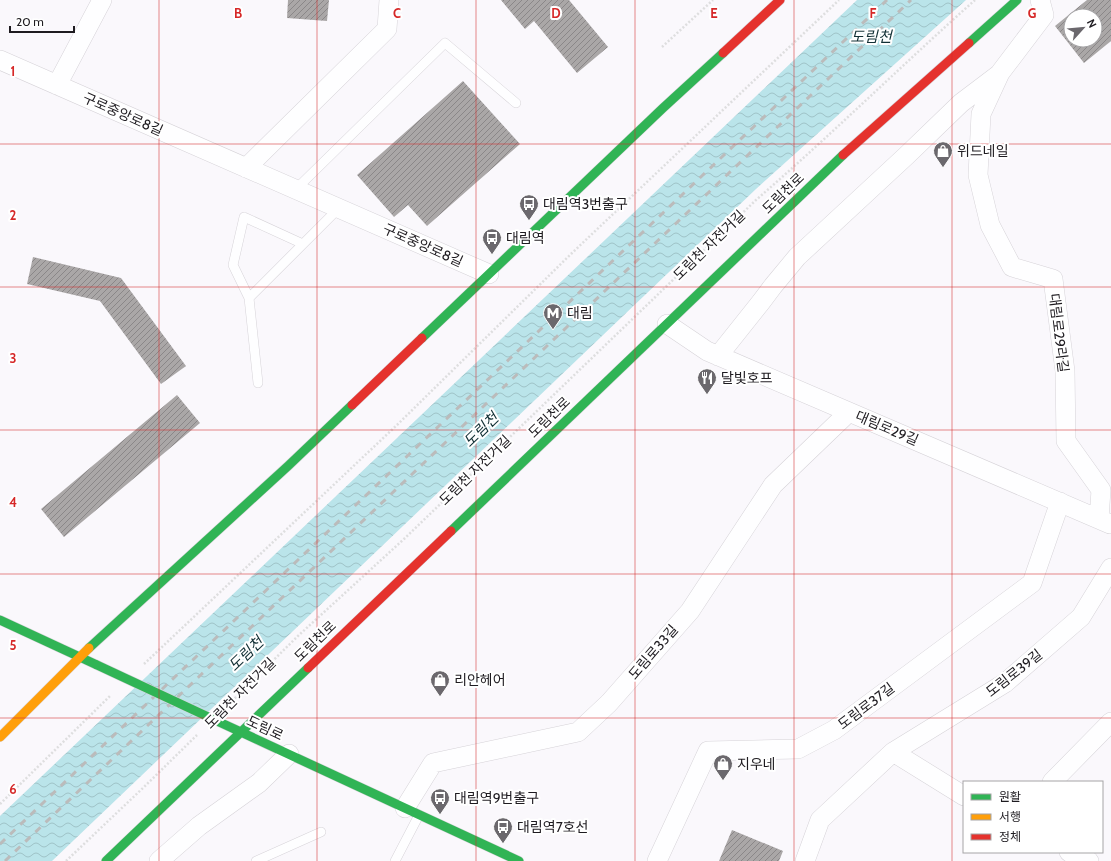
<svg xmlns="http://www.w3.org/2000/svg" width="1111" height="861" viewBox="0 0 1111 861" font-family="Cabin,'Noto Sans KR',sans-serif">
  <defs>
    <pattern id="water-waves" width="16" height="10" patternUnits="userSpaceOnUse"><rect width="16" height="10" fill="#bae4ea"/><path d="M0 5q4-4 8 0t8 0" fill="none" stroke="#9fc3c8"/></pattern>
    <pattern id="building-hatch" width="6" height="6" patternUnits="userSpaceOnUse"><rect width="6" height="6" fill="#aaa7a7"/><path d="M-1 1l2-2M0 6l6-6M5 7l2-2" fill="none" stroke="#8a8788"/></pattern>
  </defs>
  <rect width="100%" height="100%" fill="#faf8fc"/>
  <path fill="url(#water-waves)" d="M857,0H966L756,189L52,861H0V816Z"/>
  <path fill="url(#building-hatch)" fill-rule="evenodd" d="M288,0H329L327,21L287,18Z
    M501,0H569L608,47L577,73L534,21L525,29Z
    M1087,0H1111V41L1084,63L1055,26ZM1071,16H1095V40H1071Z
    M463,81L520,144L427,226L408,205L394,217L357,175Z
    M33,257L121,278L186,366L161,384L100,301L27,284Z
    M177,395L200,423L64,537L41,509Z
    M732,830L783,851L779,861H719Z"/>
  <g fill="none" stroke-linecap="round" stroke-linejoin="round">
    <g stroke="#d6d3d8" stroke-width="10">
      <path id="lane" d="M296,189L445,43L516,103
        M249,298L233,265L244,217L303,244
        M258,383L249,298L339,208
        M256,861L321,832
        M395,861L419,815"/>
    </g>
    <g stroke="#d6d3d8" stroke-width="20">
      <path id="street" d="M1040,0L1044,15L1000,73L981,114L978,175L990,225L1012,267L1053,279L1065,371L1066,441L1101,490L1099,519
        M0,60L489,274
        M57,85L102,0
        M246,168L387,29L389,0
        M667,324L707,351L1110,524
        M718,356L761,302L773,286L797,257L906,156L961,103L998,75
        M893,752L1005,683L1081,617L1111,568
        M1052,782L1111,722
        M405,808L433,763L578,732L609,703L690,611L773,485L849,412
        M1069,852L1089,861
        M159,861L199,826L259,783L289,754
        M657,861L708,751L798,749L834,730L1032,583L1060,502
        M805,861L820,820L893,752L964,796"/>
    </g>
    <g stroke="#d6d3d8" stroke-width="10">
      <path id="fast" d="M969,43L1017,0
        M422,338L663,108L723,53
        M451,531L843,155
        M0,620L97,665
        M89,648L288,466L352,405
        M217,721L519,861
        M106,861L308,668"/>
    </g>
    <g stroke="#d6d3d8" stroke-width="10">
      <path id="slow" d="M0,737L89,648"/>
    </g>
    <g stroke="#d6d3d8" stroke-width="10">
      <path id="jam" d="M723,53L780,0
        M843,155L969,43
        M352,405L422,338
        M308,668L451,531"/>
    </g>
    <path stroke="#dededf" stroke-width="2.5" stroke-dasharray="2 2" stroke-linecap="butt" d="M662,47L713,0
      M144,664L398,424L572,253L839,0
      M229,704L299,635L404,539L756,200C831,135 901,66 975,0
      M0,804L111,695
      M66,861L144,787L197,735"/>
    <use href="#lane" stroke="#fefeff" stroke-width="9"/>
    <use href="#street" stroke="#fefeff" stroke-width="19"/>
    <use href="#fast" stroke="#30b455" stroke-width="9"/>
    <use href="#slow" stroke="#ff9f0a" stroke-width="9"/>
    <use href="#jam" stroke="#e5322d" stroke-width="9"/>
    <path stroke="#bbb" stroke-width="3" stroke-dasharray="7 7" stroke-linecap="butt" d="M0,844L158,693L887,0
      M5,861L911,0"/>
    <g stroke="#d6d3d8" stroke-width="10" stroke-linecap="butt">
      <path id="fast-bridge" d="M97,665L217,721"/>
    </g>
    <use href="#fast-bridge" stroke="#30b455" stroke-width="9"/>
  </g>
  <path fill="none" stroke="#d62828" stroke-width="1" stroke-opacity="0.55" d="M159,0V861M317,0V861M476,0V861M635,0V861M794,0V861M952,0V861M0,144H1111M0,287H1111M0,430H1111M0,574H1111M0,718H1111"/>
  <defs>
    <g id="shop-pin" transform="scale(1)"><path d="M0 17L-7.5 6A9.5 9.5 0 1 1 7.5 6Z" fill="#6b686d" stroke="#fff"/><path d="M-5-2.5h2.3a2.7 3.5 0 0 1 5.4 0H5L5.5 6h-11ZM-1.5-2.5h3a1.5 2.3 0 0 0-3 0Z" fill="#fff"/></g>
    <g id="bus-pin" transform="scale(1)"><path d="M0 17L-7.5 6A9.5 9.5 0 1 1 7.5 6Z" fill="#6b686d" stroke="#fff"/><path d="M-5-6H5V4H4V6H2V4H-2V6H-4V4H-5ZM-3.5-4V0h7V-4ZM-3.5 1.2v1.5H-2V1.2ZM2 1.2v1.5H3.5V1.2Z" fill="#fff"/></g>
    <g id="metro-pin" transform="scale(1)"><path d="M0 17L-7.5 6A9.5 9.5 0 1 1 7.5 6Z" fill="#6b686d" stroke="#fff"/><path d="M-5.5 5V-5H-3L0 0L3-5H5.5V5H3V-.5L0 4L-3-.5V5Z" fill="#fff"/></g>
    <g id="restaurant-pin" transform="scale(1)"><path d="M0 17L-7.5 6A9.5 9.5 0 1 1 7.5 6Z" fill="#6b686d" stroke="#fff"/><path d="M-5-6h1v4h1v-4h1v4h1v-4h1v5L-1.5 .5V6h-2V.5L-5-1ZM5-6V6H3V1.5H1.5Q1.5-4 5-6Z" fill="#fff"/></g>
  </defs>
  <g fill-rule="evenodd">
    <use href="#shop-pin" x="943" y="151"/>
    <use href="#bus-pin" x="529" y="204"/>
    <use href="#bus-pin" x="492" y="238"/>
    <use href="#metro-pin" x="553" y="313"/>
    <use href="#restaurant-pin" x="707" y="378"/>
    <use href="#shop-pin" x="440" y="680"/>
    <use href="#shop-pin" x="723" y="764"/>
    <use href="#bus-pin" x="440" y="798"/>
    <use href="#bus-pin" x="503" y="827"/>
  </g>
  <g text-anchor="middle" stroke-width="4" stroke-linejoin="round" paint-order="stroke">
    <g font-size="14" fill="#1e1b20" stroke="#fff">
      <text transform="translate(123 114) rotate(24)" y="5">구로중앙로8길</text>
      <text transform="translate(783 193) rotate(-44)" y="5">도림천로</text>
      <text transform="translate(423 245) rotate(24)" y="5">구로중앙로8길</text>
      <text transform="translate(709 245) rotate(-44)" y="5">도림천 자전거길</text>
      <text transform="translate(1059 333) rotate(83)" y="5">대림로29라길</text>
      <text transform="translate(549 417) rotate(-44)" y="5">도림천로</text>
      <text transform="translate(887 428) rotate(23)" y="5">대림로29길</text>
      <text transform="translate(475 470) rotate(-44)" y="5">도림천 자전거길</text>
      <text transform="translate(315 641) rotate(-44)" y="5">도림천로</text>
      <text transform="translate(653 652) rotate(-49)" y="5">도림로33길</text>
      <text transform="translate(1014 673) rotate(-38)" y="5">도림로39길</text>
      <text transform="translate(240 693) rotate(-45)" y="5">도림천 자전거길</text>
      <text transform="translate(866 706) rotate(-37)" y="5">도림로37길</text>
      <text transform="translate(265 728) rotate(25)" y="5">도림로</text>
    </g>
    <g font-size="14" fill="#1e1b20" stroke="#fff" text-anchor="start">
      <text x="957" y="156">위드네일</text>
      <text x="543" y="209">대림역3번출구</text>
      <text x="506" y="243">대림역</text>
      <text x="567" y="318">대림</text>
      <text x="721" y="383">달빛호프</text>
      <text x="454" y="685">리안헤어</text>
      <text x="737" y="769">지우네</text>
      <text x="454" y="803">대림역9번출구</text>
      <text x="517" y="832">대림역7호선</text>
    </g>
    <g font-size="15" font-style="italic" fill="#123035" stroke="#fff">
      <text x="871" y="42">도림천</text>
      <text transform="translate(481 430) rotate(-44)" y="5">도림천</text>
      <text transform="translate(246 654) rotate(-44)" y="5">도림천</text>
    </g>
  </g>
  <g font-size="13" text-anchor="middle" font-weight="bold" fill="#d62828" stroke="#fff" stroke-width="4" stroke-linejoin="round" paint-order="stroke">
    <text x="238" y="18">B</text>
    <text x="397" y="18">C</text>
    <text x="556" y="18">D</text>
    <text x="714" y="18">E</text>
    <text x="873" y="18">F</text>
    <text x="1032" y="18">G</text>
    <text x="13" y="76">1</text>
    <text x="13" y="220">2</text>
    <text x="13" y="363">3</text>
    <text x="13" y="507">4</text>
    <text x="13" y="650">5</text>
    <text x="13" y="794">6</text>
  </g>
  <rect x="963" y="781" width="140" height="72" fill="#ffffff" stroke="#a5a4a6"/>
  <rect x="971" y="794" width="20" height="6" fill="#30b455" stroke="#a5a4a6"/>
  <text x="999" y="801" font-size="12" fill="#1e1b20">원활</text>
  <rect x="971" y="814" width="20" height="6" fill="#ff9f0a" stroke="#a5a4a6"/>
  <text x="999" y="821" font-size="12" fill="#1e1b20">서행</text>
  <rect x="971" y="834" width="20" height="6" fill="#e5322d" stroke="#a5a4a6"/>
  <text x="999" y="841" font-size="12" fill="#1e1b20">정체</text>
  <g transform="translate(1083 28) rotate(63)"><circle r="19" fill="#ffffff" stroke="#a5a4a6"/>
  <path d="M0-3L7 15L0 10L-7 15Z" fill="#6b686d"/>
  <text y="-6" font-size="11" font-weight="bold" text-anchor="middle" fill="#1e1b20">N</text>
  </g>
  <path d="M10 26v6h64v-6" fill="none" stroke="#1e1b20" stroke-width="2"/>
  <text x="16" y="26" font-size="12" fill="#1e1b20" stroke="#ffffff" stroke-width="3" paint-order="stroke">20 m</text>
</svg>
